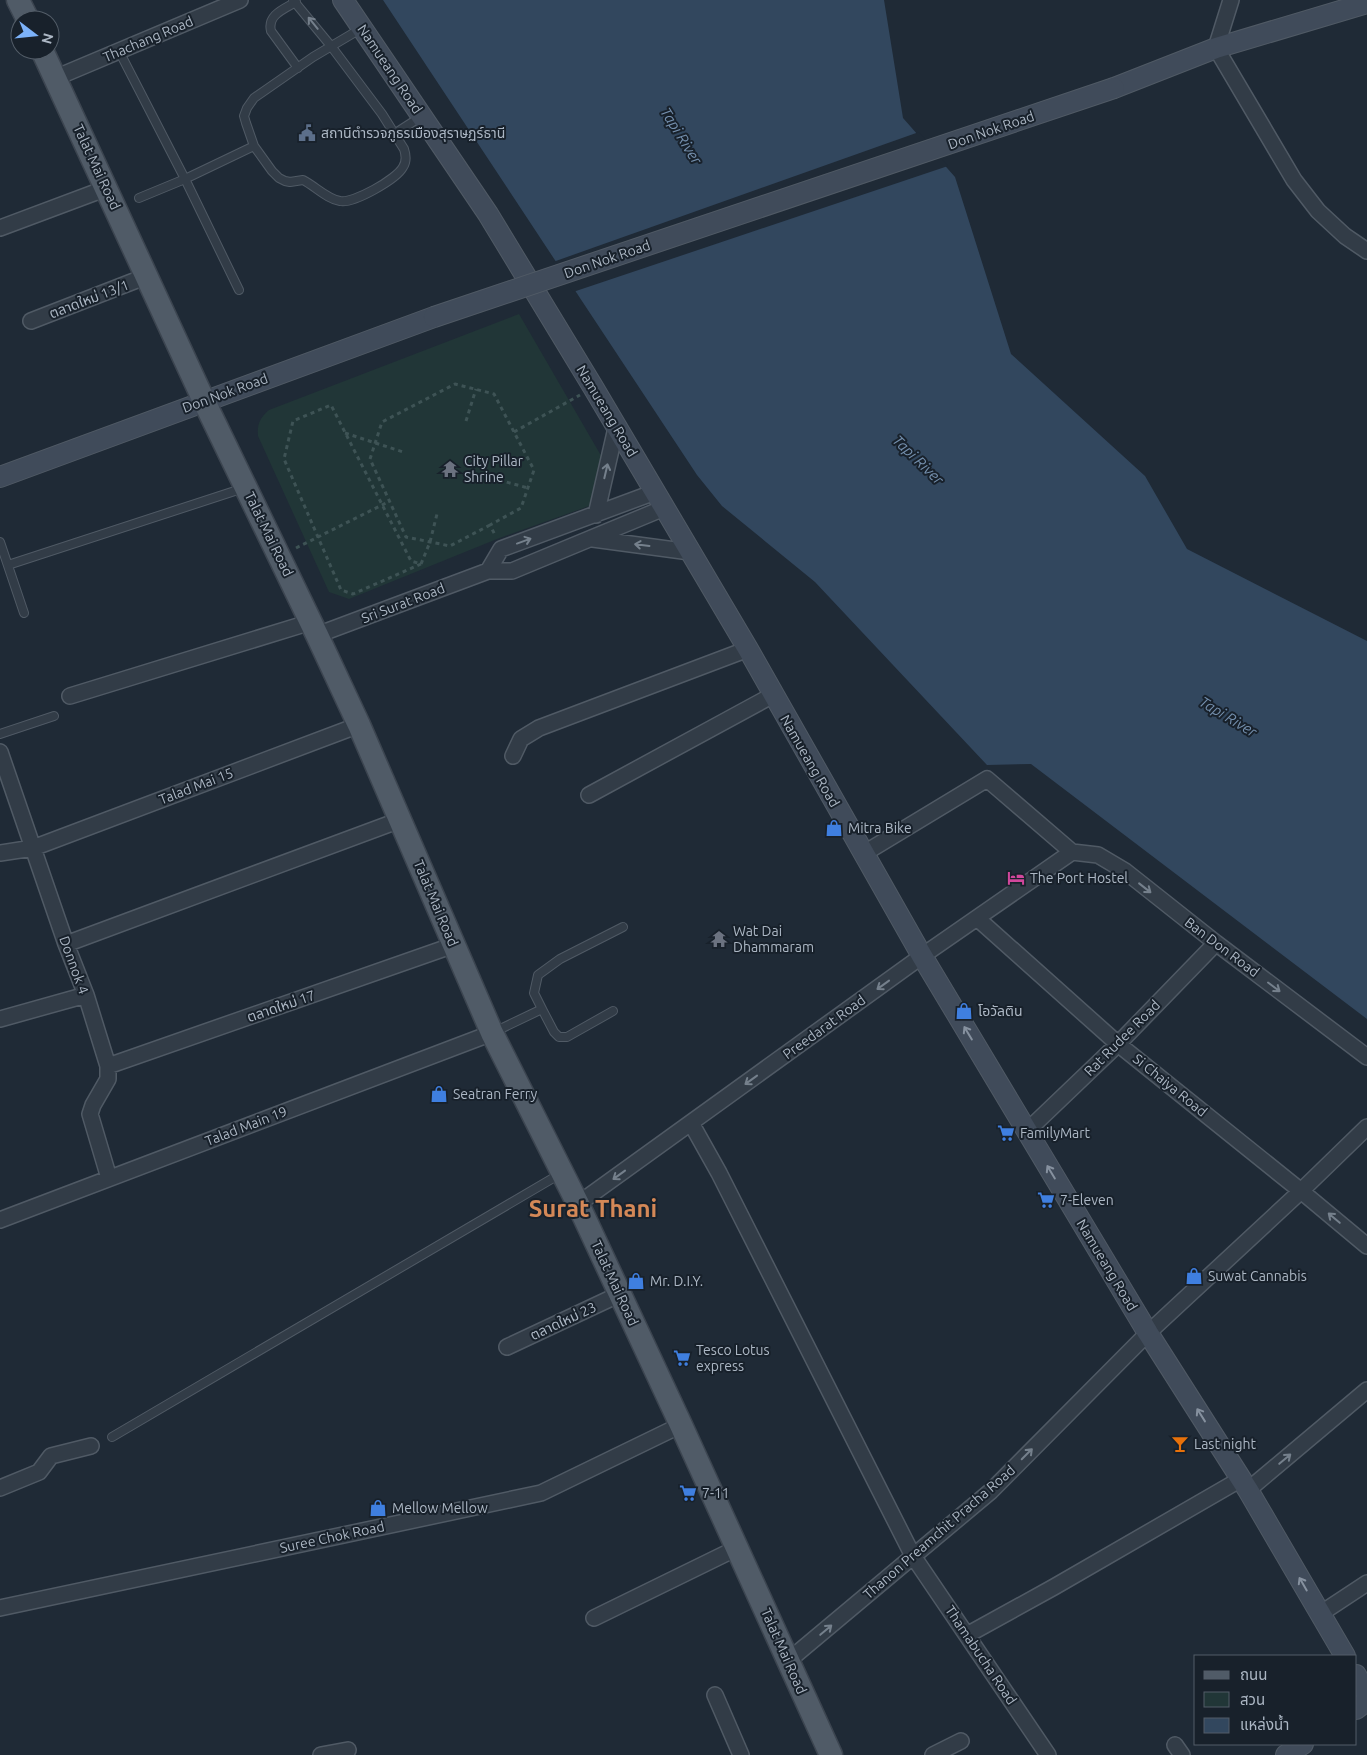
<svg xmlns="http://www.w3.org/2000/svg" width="1367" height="1755" viewBox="0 0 1367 1755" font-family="Ubuntu,'Noto Sans Thai',sans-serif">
  <rect width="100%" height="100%" fill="#1f2a36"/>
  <path fill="#213637" d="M519,314L603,459L592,505L497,539L349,599L329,592L258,436C257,424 260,418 269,410Z"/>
  <path fill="#32475e" d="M383,0H884L903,118L955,177L1011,354L1145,476L1187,549L1367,641V1019L1031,764L987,765L815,582L722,506L697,475Z"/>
  <path fill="#1f2a36" d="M919,132L948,166L573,292L553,262Z"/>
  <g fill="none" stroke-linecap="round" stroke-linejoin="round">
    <g stroke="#505a65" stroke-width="10">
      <path id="lane" d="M293,0L331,46L382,114L404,149C406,155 407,161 403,167C397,179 353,204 340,201C327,199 315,186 303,180L290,182L285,181L279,178L272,171L254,146L246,123L244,116L247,108L254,98L267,89L313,57L362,28
        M296,2C284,9 267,15 271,31L298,68
        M119,51L185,179L239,290
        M394,134L422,116
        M139,198L185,179L254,146
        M0,542L24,613
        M8,565L244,488
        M0,734L54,716
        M542,1009L554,1032L559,1037H567L613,1011
        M494,1032L542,1009L534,993L538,975L560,959L623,927
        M112,1437L560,1174"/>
    </g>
    <g stroke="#505a65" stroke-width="18">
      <path id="street" d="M1231,0L1216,48L1294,180L1318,211L1345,236L1367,251
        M55,78L240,0
        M0,228L107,188
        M31,321L147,276
        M596,515L616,428
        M593,539L690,552
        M488,571L501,549L655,492
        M317,635L488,571H512L664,508
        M70,696L311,622
        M0,752L66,944L86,995L108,1066V1079L93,1105L90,1114L109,1178
        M513,756L521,739L539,728L748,649
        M589,795L773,695
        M1072,852L1098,855L1125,871L1216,943L1367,1057
        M0,853L33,848L359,725
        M863,854L987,779L1072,852
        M978,919L1118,1044L1301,1191L1367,1246
        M66,944L400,820
        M0,1019L86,995
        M108,1066L454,945
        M691,1123L719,1173L913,1556L1048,1755
        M1027,1131L1118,1044L1216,943
        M578,1204L922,956L1072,852
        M0,1220L492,1033
        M507,1347L620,1294
        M0,1488L39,1472L51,1456L91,1446
        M1248,1490L1367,1390
        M0,1608L541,1493L681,1425
        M1320,1614L1367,1583
        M594,1618L737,1548
        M967,1635L1054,1587L1241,1479
        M788,1661L991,1491L1148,1333L1301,1191L1367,1127
        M715,1695L741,1755
        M1175,1745L1182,1755
        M321,1755L348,1750
        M933,1755L961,1741"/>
    </g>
    <g stroke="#505a65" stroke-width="22">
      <path id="secondary" d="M343,0L488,214L593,387L748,649L922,956L1148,1333L1248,1490L1345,1656
        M1114,88L1216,48L1367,3
        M0,477L434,317
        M1356,1675L1367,1694
        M1356,1709L1367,1701
        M1286,1755L1303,1744"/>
    </g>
    <g stroke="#3c4550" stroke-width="25">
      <path id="primary" d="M18,0L28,20
        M42,50L204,401L317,635L359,725L492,1033L578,1204L681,1425L831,1755"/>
    </g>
    <path stroke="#3e5355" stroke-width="3" stroke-dasharray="4 4" stroke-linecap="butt" d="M466,421L476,389
      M514,432L580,395
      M345,433L403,452
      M499,480L528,488
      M490,525L450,546L406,537L370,459L382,422L455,384L494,394L534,470L521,508L490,525L495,535
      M296,548L390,501
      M421,564L353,594L341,590L284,459L293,421L331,405L411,561L421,564L430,542L437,514"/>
    <use href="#lane" stroke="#323c47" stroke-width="8"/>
    <use href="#street" stroke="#323c47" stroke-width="15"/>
    <use href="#secondary" stroke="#404b5a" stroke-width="20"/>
    <use href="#primary" stroke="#505b67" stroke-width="22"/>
    <g stroke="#505a65" stroke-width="22" stroke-linecap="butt">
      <path id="secondary-bridge" d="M434,317L1114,88"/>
    </g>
    <use href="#secondary-bridge" stroke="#404b5a" stroke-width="20"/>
  </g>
  <defs><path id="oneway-shaft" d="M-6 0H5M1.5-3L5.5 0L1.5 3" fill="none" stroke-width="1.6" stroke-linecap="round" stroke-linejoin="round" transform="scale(1.25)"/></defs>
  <g stroke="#75808c">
    <use href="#oneway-shaft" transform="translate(313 23) rotate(-129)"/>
    <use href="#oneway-shaft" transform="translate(606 471) rotate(-77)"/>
    <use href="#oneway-shaft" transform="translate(524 541) rotate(-20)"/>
    <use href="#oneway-shaft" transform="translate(642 545) rotate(-173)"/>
    <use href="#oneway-shaft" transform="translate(1145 888) rotate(38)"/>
    <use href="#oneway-shaft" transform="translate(883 985) rotate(144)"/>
    <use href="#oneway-shaft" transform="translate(1274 987) rotate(37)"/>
    <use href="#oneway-shaft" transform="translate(751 1080) rotate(144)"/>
    <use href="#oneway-shaft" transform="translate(619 1175) rotate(144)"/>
    <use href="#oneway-shaft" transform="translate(1334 1218) rotate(-140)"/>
    <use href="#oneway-shaft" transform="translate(1027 1454) rotate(-45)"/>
    <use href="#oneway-shaft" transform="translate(1285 1459) rotate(-40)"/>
    <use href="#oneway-shaft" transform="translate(826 1630) rotate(-40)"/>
  </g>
  <g stroke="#86919f">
    <use href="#oneway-shaft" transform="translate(968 1033) rotate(-121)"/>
    <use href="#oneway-shaft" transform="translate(1051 1172) rotate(-121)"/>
    <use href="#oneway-shaft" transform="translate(1201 1415) rotate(-122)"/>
    <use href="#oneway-shaft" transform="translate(1303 1584) rotate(-120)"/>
  </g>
  <defs>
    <g id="civic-bare" transform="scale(1.35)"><path d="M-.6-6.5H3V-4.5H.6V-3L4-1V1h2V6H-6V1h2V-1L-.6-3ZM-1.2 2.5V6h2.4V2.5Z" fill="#5c6f8a" stroke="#18212b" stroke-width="2.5" paint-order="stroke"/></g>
    <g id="temple-bare" transform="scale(1.35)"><path d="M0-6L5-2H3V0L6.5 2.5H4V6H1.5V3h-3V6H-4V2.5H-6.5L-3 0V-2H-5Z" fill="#6b7280" stroke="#18212b" stroke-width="2.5" paint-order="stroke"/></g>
    <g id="shop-bare" transform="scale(1.35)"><path d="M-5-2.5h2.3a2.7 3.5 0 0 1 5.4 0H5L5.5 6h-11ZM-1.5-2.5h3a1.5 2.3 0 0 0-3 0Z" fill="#3f7fe0" stroke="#18212b" stroke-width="2.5" paint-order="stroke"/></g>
    <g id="hotel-bare" transform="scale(1.35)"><path d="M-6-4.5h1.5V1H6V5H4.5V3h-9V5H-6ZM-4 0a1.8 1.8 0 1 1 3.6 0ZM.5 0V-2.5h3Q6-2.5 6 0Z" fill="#d1479c" stroke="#18212b" stroke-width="2.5" paint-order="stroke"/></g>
    <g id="supermarket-bare" transform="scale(1.35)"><path d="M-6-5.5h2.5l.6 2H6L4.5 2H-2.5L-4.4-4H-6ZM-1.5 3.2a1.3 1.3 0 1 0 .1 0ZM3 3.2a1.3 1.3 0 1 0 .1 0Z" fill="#3f7fe0" stroke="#18212b" stroke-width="2.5" paint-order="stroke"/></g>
    <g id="bar-bare" transform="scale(1.35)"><path d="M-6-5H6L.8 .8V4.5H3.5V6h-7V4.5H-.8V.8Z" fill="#e8710a" stroke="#18212b" stroke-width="2.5" paint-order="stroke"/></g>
  </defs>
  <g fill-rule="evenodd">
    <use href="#civic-bare" x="307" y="133"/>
    <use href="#temple-bare" x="450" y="469"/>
    <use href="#shop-bare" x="834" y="828"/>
    <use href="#hotel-bare" x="1016" y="878"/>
    <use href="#temple-bare" x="719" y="939"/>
    <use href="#shop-bare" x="964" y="1011"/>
    <use href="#shop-bare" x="439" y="1094"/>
    <use href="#supermarket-bare" x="1006" y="1133"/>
    <use href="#supermarket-bare" x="1046" y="1200"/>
    <use href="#shop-bare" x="1194" y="1276"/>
    <use href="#shop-bare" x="636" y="1281"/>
    <use href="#supermarket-bare" x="682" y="1358"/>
    <use href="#bar-bare" x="1180" y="1444"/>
    <use href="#supermarket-bare" x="688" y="1493"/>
    <use href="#shop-bare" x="378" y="1508"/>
  </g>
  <g text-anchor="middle" stroke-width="4" stroke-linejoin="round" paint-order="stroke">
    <g font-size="14" fill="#acb7c4" stroke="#18212b">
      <text transform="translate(148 39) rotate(-23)" y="5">Thachang Road</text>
      <text transform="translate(390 69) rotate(56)" y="5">Namueang Road</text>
      <text transform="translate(991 130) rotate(-19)" y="5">Don Nok Road</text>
      <text transform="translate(97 167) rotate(65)" y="5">Talat Mai Road</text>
      <text transform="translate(607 259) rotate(-19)" y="5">Don Nok Road</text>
      <text transform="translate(89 299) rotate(-21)" y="5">ตลาดใหม่ 13/1</text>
      <text transform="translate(225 393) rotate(-20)" y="5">Don Nok Road</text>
      <text transform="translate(607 411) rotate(59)" y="5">Namueang Road</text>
      <text transform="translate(269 534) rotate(64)" y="5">Talat Mai Road</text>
      <text transform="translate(403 603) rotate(-21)" y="5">Sri Surat Road</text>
      <text transform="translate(810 761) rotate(60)" y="5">Namueang Road</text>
      <text transform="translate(196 786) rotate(-21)" y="5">Talad Mai 15</text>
      <text transform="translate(436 903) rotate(67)" y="5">Talat Mai Road</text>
      <text transform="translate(1222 947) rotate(37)" y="5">Ban Don Road</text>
      <text transform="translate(74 965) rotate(70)" y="5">Donnok 4</text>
      <text transform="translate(281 1006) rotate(-19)" y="5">ตลาดใหม่ 17</text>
      <text transform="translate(824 1027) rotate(-36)" y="5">Preedarat Road</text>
      <text transform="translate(1122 1038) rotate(-45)" y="5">Rat Rudee Road</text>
      <text transform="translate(1170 1085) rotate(39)" y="5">Si Chaiya Road</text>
      <text transform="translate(246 1126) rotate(-21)" y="5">Talad Main 19</text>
      <text transform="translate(1107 1265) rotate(59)" y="5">Namueang Road</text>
      <text transform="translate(615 1283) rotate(65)" y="5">Talat Mai Road</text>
      <text transform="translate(563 1321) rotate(-25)" y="5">ตลาดใหม่ 23</text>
      <text transform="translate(939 1532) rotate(-41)" y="5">Thanon Preamchit Pracha Road</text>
      <text transform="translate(332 1537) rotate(-12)" y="5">Suree Chok Road</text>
      <text transform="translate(784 1651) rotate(66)" y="5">Talat Mai Road</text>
      <text transform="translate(981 1655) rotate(56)" y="5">Thamabucha Road</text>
    </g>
    <g font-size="14" fill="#acb7c4" stroke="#18212b" text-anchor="start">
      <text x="321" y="138">สถานีตำรวจภูธรเมืองสุราษฏร์ธานี</text>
      <text x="464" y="466">City Pillar<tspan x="464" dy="16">Shrine</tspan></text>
      <text x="848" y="833">Mitra Bike</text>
      <text x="1030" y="883">The Port Hostel</text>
      <text x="733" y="936">Wat Dai<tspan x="733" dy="16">Dhammaram</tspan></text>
      <text x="978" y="1016">โอวัลติน</text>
      <text x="453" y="1099">Seatran Ferry</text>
      <text x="1020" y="1138">FamilyMart</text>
      <text x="1060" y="1205">7-Eleven</text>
      <text x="1208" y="1281">Suwat Cannabis</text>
      <text x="650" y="1286">Mr. D.I.Y.</text>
      <text x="696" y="1355">Tesco Lotus<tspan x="696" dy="16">express</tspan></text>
      <text x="1194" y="1449">Last night</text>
      <text x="702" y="1498">7-11</text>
      <text x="392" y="1513">Mellow Mellow</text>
    </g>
    <g font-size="15" font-style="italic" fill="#748fad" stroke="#18212b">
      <text transform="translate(681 136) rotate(58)" y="5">Tapi River</text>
      <text transform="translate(918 460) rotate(44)" y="5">Tapi River</text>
      <text transform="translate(1228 717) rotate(31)" y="5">Tapi River</text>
    </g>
    <g font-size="24" font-weight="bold" fill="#d48857" stroke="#18212b">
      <text x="593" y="1217">Surat Thani</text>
    </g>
  </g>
  <rect x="1194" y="1655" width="162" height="90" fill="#18212b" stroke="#535d68"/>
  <rect x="1204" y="1671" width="25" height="8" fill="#505b67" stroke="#535d68"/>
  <text x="1240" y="1680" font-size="15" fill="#acb7c4">ถนน</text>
  <rect x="1204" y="1692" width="25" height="15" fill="#213637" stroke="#535d68"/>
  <text x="1240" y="1705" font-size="15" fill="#acb7c4">สวน</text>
  <rect x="1204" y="1718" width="25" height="15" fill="#32475e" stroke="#535d68"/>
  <text x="1240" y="1730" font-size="15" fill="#acb7c4">แหล่งน้ำ</text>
  <g transform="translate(35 35) rotate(106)"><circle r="24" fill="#18212b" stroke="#535d68"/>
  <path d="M0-4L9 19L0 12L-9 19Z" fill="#7cb2f9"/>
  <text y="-8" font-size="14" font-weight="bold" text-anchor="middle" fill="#acb7c4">N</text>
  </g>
</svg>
